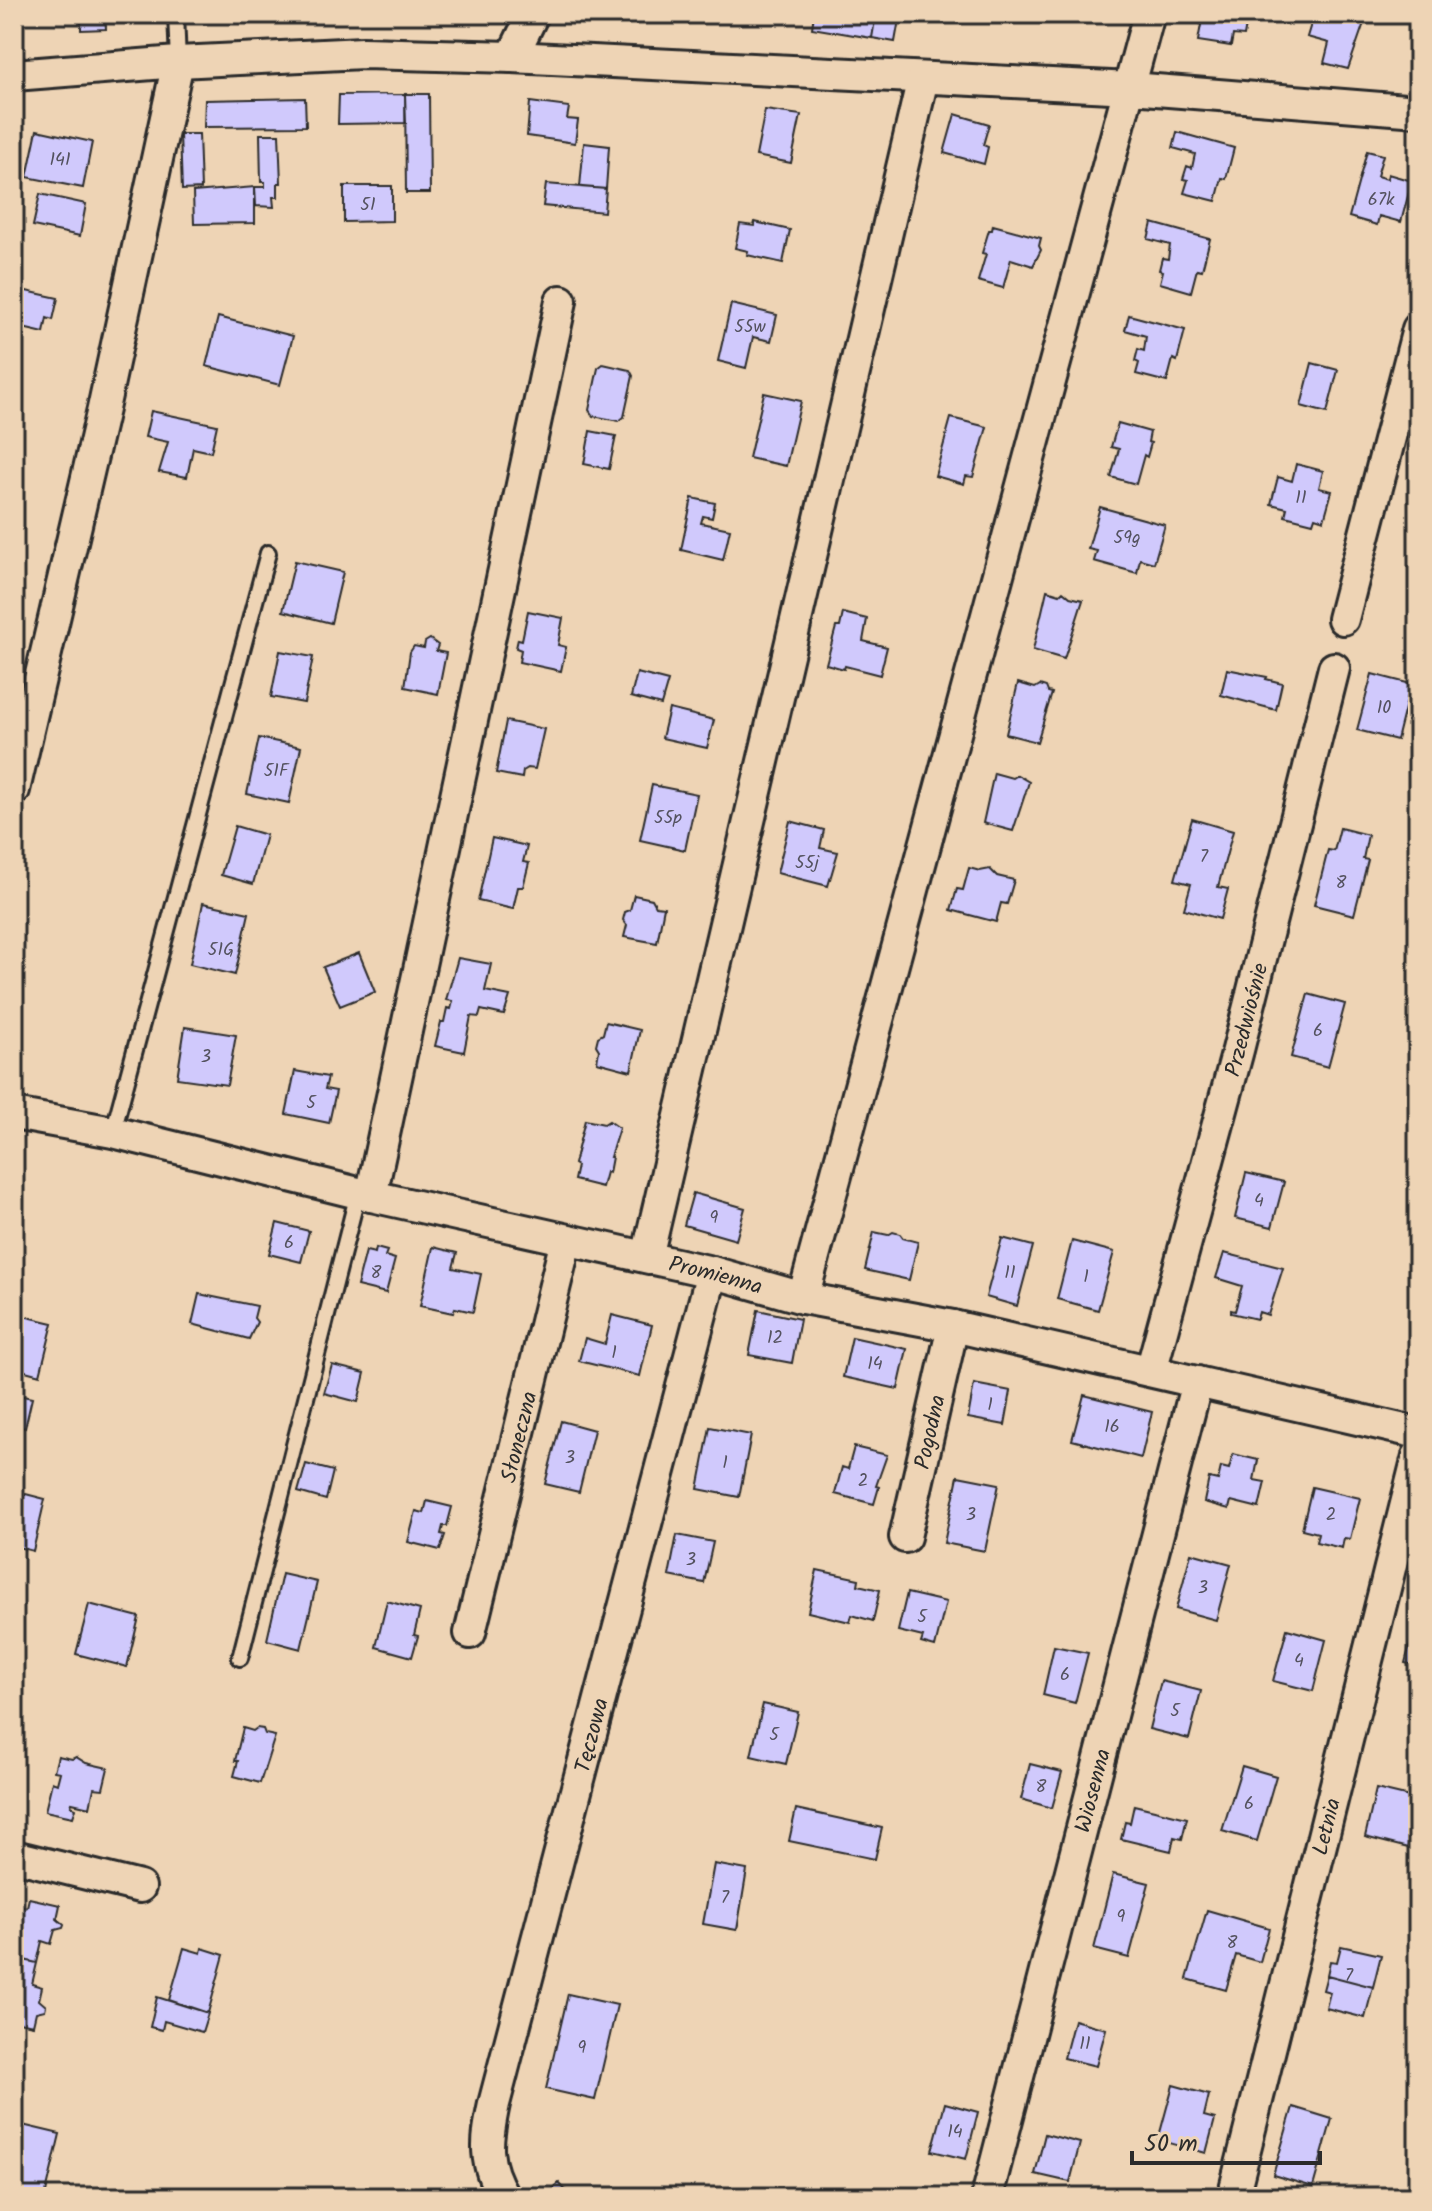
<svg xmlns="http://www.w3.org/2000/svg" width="1432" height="2211" viewBox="0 0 1432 2211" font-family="Kalam,sans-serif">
  <rect width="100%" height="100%" fill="#eed4b5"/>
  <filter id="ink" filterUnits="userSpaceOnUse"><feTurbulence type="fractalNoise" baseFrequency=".0125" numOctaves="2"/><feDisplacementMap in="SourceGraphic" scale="16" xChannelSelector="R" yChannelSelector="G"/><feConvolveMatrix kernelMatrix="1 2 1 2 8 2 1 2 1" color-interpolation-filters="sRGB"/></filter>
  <g filter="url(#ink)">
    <path fill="#d0c9fc" stroke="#2b2b2b" stroke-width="2" d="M81,14H105L106,29L81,30Z
      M814,14H876L872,38L812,28Z
      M876,14H900L895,42L872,38Z
      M1203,14H1248L1244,36L1233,35L1231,46L1198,41Z
      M1314,14H1343L1365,20L1348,69L1324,63L1329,43L1307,37Z
      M405,94H429L430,193H406Z
      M405,94L406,123L338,124L339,95Z
      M305,98L306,126L204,127L205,100Z
      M530,102L569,107L567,119L578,120L575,143L527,136Z
      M765,110L801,115L791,163L756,156Z
      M955,114L989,124L983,145L988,147L984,164L944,153Z
      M37,130L92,142L83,188L27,177Z
      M1177,132L1234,148L1226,179L1222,178L1216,201L1184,193L1188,180L1183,179L1187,166L1192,168L1195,154L1173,148Z
      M180,134H199L201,189L182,190Z
      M260,134H279L281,183H278V197H273L274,207L256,206L255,187H265V182H261Z
      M584,143L609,146L606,189L580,187Z
      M1367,151L1383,155L1377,176L1387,179L1388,174L1412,181L1401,222L1379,216L1377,225L1349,217Z
      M546,184L606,189L604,212L543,206Z
      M344,186H392V221L344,222Z
      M255,187V223L194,224L193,192Z
      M40,194L86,204L80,236L33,226Z
      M755,222L790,230L783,263L747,255L748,251L735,248L740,224L754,226Z
      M1152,223L1210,239L1202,270L1197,269L1191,292L1160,283L1163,271L1159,270L1162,258L1168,259L1170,245L1148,239Z
      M993,225L1041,238L1039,246L1041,250L1033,266L1011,259L1003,288L978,281L986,254L982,253L989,230H992Z
      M17,289L58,298L53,320L47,318L44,333L14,326Z
      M731,304L777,315L771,341L753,337L746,368L718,361Z
      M1129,315L1185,330L1177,361L1173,359L1167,382L1136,374L1139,363L1135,361L1138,349L1144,351L1146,336L1125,330Z
      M218,317L293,336L280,385L206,366Z
      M1312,363L1338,370L1327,413L1301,406Z
      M603,364L630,370L633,376L624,417L619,421L593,416L589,410L598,368Z
      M764,393L801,401L786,466L749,458Z
      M151,411L217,425L211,452L193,448L187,477L159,472L168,442L145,437Z
      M951,418L987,427L973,477L966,476L964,484L935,476Z
      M1118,423L1150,432L1148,442L1151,443L1147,457L1144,455L1136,484L1111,477L1119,449L1111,447Z
      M590,431L616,436L609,469L584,464Z
      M1296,464L1323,471L1319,488L1332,491L1324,520L1315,517L1313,523L1285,516L1287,508L1271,504L1278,477L1292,481Z
      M692,498L715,503L712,518L703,516L701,523L730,529L723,560L681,550Z
      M1100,507L1165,525L1154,563L1140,559L1137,573L1094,561L1097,551L1088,549Z
      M295,561L343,572L331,623L283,611Z
      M1047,590L1060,594L1063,591L1070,597L1083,600L1064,659L1033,650Z
      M528,611L563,618L558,645L566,647L561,671L519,662L521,650L516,648L518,639L522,640Z
      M843,613L867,619L863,641L887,647L880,675L845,666L844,669L826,664L836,627H840Z
      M430,639L438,645L436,651L446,653L438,694L405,687L410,652L414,646L424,648L425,642Z
      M280,651L313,657L304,703L271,697Z
      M1227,669L1267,677L1266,679L1282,683L1276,710L1221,695Z
      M637,673L668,681L661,705L631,697Z
      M1372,674L1411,684L1397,740L1357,730Z
      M1018,683L1035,688L1040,685L1046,687L1048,692L1052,693L1037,742L1006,734Z
      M669,709L714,720L707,748L662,738Z
      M506,721L544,729L535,769L528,768L523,771L522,778L496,773Z
      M259,738L301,747L289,803L247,794Z
      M994,773L1012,778L1017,775L1029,782L1013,831L983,823Z
      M652,785L697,794L685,850L640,840Z
      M1192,819L1233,831L1218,887L1228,889L1220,919L1184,909L1191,884L1175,880Z
      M790,821L824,830L820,848L838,852L828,886L777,873Z
      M235,826L266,835L253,884L221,875Z
      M1340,828L1368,835L1363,859L1368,860L1354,915L1314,905L1328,850L1334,851Z
      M492,838L527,846L523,862L529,863L523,887H518L513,909L478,901Z
      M969,868L980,871L990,869L997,876L1014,880L1007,904L1001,903L996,922L951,910L957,889L963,890Z
      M634,895L652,899L656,906L664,907L657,943L624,937L627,925L623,920L625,912L630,910Z
      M203,903L249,913L235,975L190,964Z
      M359,953L375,992L340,1006L323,967Z
      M458,958L491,964L485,991L510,996L504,1015L481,1010L479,1017L471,1016L464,1052L435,1046L441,1022H444L447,1008L451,1009L453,1001L446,1000Z
      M1308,994L1345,1004L1328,1067L1291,1057Z
      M606,1022L640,1030L631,1071L597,1062L599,1050L596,1045L598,1037L603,1034Z
      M185,1027L236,1035L227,1085L177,1078Z
      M295,1071L328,1077L325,1089L336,1091L329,1123L286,1114Z
      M585,1120L604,1124L609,1121L619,1128L610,1157H612L609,1173L606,1172L602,1187L574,1180L577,1166L574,1164Z
      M1246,1173L1284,1182L1272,1227L1235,1218Z
      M693,1193L745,1208L736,1240L684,1225Z
      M277,1223L309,1231L301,1262L269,1254Z
      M874,1232L888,1235L893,1232L900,1234L903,1238L918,1242L909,1280L865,1270Z
      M1002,1238L1033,1246L1017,1306L986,1297Z
      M1072,1241L1114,1252L1098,1310L1057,1299Z
      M433,1247L457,1253L453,1268L481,1274L473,1312L455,1308L453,1313L420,1306Z
      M376,1248L387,1251L385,1256L395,1259L386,1293L357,1286L366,1251L375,1253Z
      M1224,1253L1283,1268L1268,1315L1259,1312L1257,1319L1231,1313V1310L1235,1311L1242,1286L1216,1278Z
      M199,1294L257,1306L254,1318L257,1322L249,1339L192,1324Z
      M758,1310L800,1319L792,1363L749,1355Z
      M19,1315L53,1323L40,1375L14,1368V1336Z
      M612,1315L652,1325L640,1376L579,1361L585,1338L605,1344Z
      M852,1337L907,1349L898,1389L843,1377Z
      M332,1365L365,1373L358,1402L324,1393Z
      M974,1384L1011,1391L1005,1425L968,1418Z
      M14,1394L32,1398L25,1428L14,1425Z
      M1084,1395L1152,1412L1141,1458L1072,1440Z
      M561,1421L594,1430L579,1492L545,1484Z
      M710,1427L751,1435L739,1497L698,1489Z
      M854,1447L887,1455L876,1486L879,1487L874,1504L835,1494L842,1467L848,1469Z
      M1233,1454L1258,1460L1254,1480L1265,1482L1259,1508L1231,1501L1229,1509L1204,1502L1209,1478L1218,1480L1221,1467L1229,1469Z
      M306,1464L333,1471L326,1500L298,1492Z
      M958,1476L999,1484L985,1551L944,1543Z
      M1312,1487L1360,1498L1350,1539L1344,1538L1342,1548L1316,1542L1318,1533L1302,1529Z
      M14,1491L45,1499L33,1551L14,1546Z
      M427,1501L452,1507L447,1526H443L441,1534L445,1535L440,1550L408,1542L416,1511L424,1513Z
      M677,1535L713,1542L704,1583L669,1576Z
      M1191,1553L1231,1564L1216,1620L1176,1609Z
      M817,1570L859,1579L858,1585L880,1590L873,1621L852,1615L850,1622L808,1612Z
      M282,1574L317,1582L301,1649L267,1640Z
      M907,1593L946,1602L935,1647L921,1643L923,1637L898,1631Z
      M387,1601L420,1610L414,1635L418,1636L412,1657L376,1647Z
      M89,1604L139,1617L127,1667L76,1654Z
      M1418,1614V1666L1405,1663Z
      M1287,1629L1326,1640L1313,1691L1273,1681Z
      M1054,1646L1088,1653L1075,1703L1043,1695Z
      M1161,1681L1201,1691L1189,1739L1149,1729Z
      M763,1704L798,1712L786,1764L751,1756Z
      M243,1728L253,1731L257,1728L263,1729L265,1734L275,1736L260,1783L234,1776L238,1761H235Z
      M58,1756L72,1759L76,1757L86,1763L108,1768L103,1789L94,1788L90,1807L72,1803L71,1806L76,1808L73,1817L45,1811L52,1782L57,1784L60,1772L54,1771Z
      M1030,1764L1062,1772L1052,1808L1021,1799Z
      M1242,1766L1276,1776L1257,1841L1222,1831Z
      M1376,1789L1418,1799L1408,1848L1365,1837Z
      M1134,1805L1187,1818L1182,1839L1174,1837L1171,1851L1121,1839L1125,1822L1130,1823Z
      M796,1809L882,1828L875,1859L789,1841Z
      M714,1864L747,1870L737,1930L703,1924Z
      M1113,1874L1149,1883L1129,1958L1094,1949Z
      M29,1898L60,1905L57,1919L64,1925L63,1928L55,1930L51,1944L42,1941L37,1963L15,1958L19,1941L14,1940V1928H18L21,1917L16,1916L19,1905L27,1907Z
      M1207,1910L1269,1928L1260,1962L1236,1955L1226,1990L1187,1979Z
      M1341,1946L1381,1955L1373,1987L1327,1975L1330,1961L1337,1962Z
      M184,1948L201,1953L202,1948L224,1955L208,2013L169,2000Z
      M15,1958L37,1963L32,1984L42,1987L39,2000L46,2006L45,2010L36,2012L33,2025L14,2021Z
      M1327,1975L1373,1987L1365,2018L1326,2008L1330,1992L1323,1990Z
      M568,1994L617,2005L595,2100L546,2089Z
      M157,1997L208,2013L202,2032L164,2021L162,2030L150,2027Z
      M1074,2020L1106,2029L1096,2066L1064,2058Z
      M1173,2085L1209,2095L1204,2116L1215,2119L1206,2153L1158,2140Z
      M945,2103L978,2112L966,2159L932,2151Z
      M1293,2107L1332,2119L1313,2187L1273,2175Z
      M18,2124L60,2134L45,2197H14V2140Z
      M1045,2134L1080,2143L1070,2182L1035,2174Z
      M559,2183L570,2195L567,2197H544Z"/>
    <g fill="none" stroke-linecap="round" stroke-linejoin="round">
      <g stroke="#2b2b2b" stroke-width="20">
        <path id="service" d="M176,14L178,62
          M113,1132L268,553
          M240,1658L358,1193"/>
      </g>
      <g stroke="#2b2b2b" stroke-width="36">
        <g id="minor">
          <path d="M512,57L533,14"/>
          <path d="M14,75L178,62L363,53L512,57L1131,88L1418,111"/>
          <path d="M1343,619L1418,329"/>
          <path d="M14,790L103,409L178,62"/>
          <path id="s1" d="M14,1114L113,1132L358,1193L712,1272L803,1298L953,1326L1418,1433"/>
          <path d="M371,1196L561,301"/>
          <path d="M647,1257L923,78"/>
          <path d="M803,1298L1149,14"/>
          <path id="s2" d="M1151,1371L1238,1050L1334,668"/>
          <path id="s3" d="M905,1537L953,1326"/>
          <path id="s4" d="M470,1633L566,1240"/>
          <path d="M14,1856L140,1887"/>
          <path id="s5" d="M504,2197C483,2162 486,2142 494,2104L712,1272"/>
          <path id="s6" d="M987,2197L1197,1382"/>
          <path id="s7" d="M1233,2197L1418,1456"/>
        </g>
      </g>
      <use href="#service" stroke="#eed4b5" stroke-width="14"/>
      <use href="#minor" stroke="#eed4b5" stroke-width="30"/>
    </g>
  </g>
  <g text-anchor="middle" stroke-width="8" stroke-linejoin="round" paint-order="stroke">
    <g font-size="18" fill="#54525f">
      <text x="60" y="165">141</text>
      <text x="1381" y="205">67k</text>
      <text x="368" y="210">51</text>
      <text x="750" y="332">55w</text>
      <text x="1301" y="503">11</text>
      <text x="1127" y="543">59g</text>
      <text x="1384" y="713">10</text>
      <text x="276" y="776">51F</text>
      <text x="668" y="823">55p</text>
      <text x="1204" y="862">7</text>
      <text x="807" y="868">55j</text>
      <text x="1341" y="888">8</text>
      <text x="221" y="955">51G</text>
      <text x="1318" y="1036">6</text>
      <text x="206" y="1062">3</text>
      <text x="311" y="1108">5</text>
      <text x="1259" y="1206">4</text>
      <text x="714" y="1223">9</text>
      <text x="289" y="1248">6</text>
      <text x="376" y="1278">8</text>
      <text x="1010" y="1278">11</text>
      <text x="1086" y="1282">1</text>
      <text x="775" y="1343">12</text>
      <text x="614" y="1358">1</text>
      <text x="875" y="1369">14</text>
      <text x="990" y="1410">1</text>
      <text x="1112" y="1432">16</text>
      <text x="570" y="1463">3</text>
      <text x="725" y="1468">1</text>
      <text x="863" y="1486">2</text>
      <text x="971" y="1520">3</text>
      <text x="1331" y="1520">2</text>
      <text x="691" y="1565">3</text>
      <text x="1203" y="1593">3</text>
      <text x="922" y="1622">5</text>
      <text x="1299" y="1666">4</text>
      <text x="1065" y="1680">6</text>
      <text x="1175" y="1716">5</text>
      <text x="774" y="1740">5</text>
      <text x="1041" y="1792">8</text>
      <text x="1249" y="1809">6</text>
      <text x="725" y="1903">7</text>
      <text x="1121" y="1922">9</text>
      <text x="1232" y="1948">8</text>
      <text x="1349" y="1981">7</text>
      <text x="1085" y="2049">11</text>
      <text x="582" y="2053">9</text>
      <text x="955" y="2137">14</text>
    </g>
    <g font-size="22" fill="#2b2b2b" stroke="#eed4b5">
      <text dy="8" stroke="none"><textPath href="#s2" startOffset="364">Przedwiośnie</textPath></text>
      <text dy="8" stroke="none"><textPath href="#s1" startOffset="720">Promienna</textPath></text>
      <text dy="8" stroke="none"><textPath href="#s3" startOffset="108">Pogodna</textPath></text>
      <text dy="8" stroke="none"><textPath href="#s4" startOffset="202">Słoneczna</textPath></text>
      <text dy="8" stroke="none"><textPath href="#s5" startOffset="478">Tęczowa</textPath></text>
      <text dy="8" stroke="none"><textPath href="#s6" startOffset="420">Wiosenna</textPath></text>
      <text dy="8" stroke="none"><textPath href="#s7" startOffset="382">Letnia</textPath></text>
    </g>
  </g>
  <rect width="1432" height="2211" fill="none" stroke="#eed4b5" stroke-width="48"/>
  <rect x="24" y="24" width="1384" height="2163" fill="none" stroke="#2b2b2b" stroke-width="3" filter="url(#ink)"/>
  <path d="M1132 2151v12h188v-12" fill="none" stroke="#2b2b2b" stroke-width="4"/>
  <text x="1144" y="2151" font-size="24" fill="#2b2b2b" stroke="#eed4b5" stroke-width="6" paint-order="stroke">50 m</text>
</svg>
